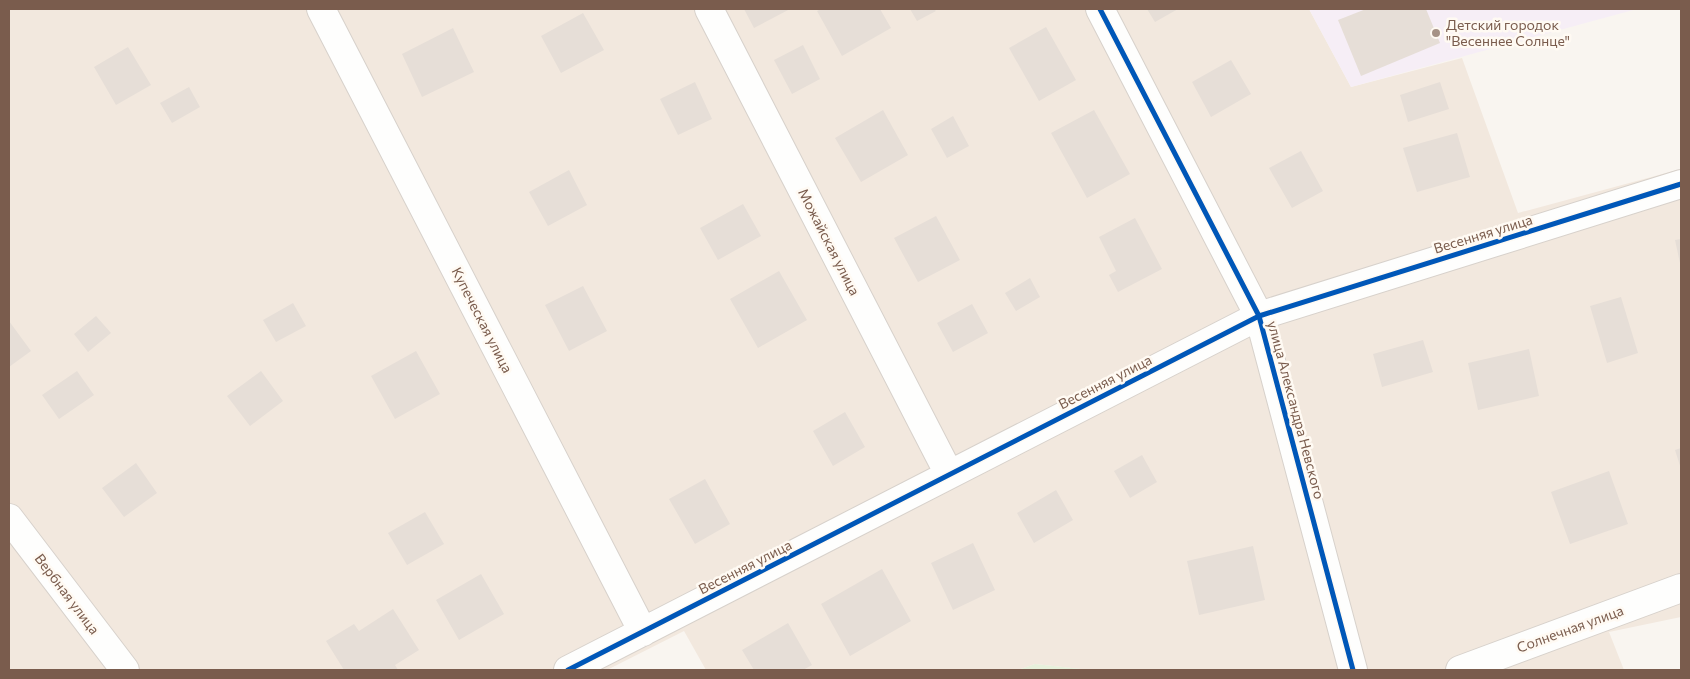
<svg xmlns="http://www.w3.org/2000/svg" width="1690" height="679" viewBox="0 0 1690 679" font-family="Commissioner,sans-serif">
  <rect width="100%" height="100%" fill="#f9f5f0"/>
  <path fill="#f2e8de" d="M9,9H1309L1351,87L1462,58L1518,213L1681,169V617L1609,632L1624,670H1090L1035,664L1018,670H706L684,631L607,670H9Z"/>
  <path fill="#f6eef6" d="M1309,9H1637L1351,87Z"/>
  <path fill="#e7f0db" d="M1035,664L1090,670H1018Z"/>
  <path fill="#e6ded7" d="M744,9H790L754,28Z
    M821,9H880L891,28L842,56L817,11Z
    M910,9H934L936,11L917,21Z
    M1147,9H1178L1155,22Z
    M1366,9H1426L1440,43L1361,76L1338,20Z
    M583,13L604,50L561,73L541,36Z
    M1046,27L1076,80L1039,101L1009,48Z
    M453,28L474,72L422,97L402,54Z
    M803,45L820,79L792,94L774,60Z
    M128,47L151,85L116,105L94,67Z
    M1231,60L1251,94L1211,117L1192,82Z
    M695,82L712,119L678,135L660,99Z
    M1440,82L1449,109L1408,122L1400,95Z
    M189,87L200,107L172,123L160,103Z
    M883,110L908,155L861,182L835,138Z
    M1094,110L1130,174L1087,198L1051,133Z
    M953,116L969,146L947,158L931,129Z
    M1457,133L1470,177L1417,192L1403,148Z
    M1301,151L1323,191L1292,208L1269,168Z
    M569,170L587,205L548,226L529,192Z
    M743,204L761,236L718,260L700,228Z
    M936,216L960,260L918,282L894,238Z
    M1135,218L1162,269L1118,292L1109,275L1116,271L1099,237Z
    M1681,239V263H1680L1675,240Z
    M779,271L807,320L758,348L730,299Z
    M1030,278L1040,297L1016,311L1005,293Z
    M583,286L607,331L569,351L545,305Z
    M1621,297L1638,353L1607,363L1590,306Z
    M293,303L306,326L276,342L263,320Z
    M972,304L988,333L953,352L937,323Z
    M96,316L111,333L88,352L74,334Z
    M9,321L31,351L9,367Z
    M1423,340L1433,372L1382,387L1373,354Z
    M1529,349L1539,396L1478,410L1468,363Z
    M416,351L440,394L395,419L371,376Z
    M77,371L94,395L59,419L42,395Z
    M261,371L283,401L250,426L227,396Z
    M845,412L865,447L833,466L813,431Z
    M1681,448V469L1675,450Z
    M1142,455L1157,482L1130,498L1114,471Z
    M136,463L157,493L124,517L102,488Z
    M1609,471L1628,524L1570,544L1551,492Z
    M705,479L730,524L695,544L669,499Z
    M1056,490L1073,520L1034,543L1017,513Z
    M425,512L444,544L407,565L388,533Z
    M973,543L995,590L953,610L931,563Z
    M1253,546L1265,600L1199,615L1187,561Z
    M882,569L911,621L850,656L821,604Z
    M481,574L504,614L459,640L436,600Z
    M393,609L419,650L395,665L398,670H344L326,641L354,624L359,631Z
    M788,623L812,665L803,670H754L742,650Z"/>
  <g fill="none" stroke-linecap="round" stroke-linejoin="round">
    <g stroke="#d7d1cb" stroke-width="30">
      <path id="street" d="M321,9L643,632
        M709,9L949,474
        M1100,9L1259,316L1353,670
        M9,518L125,670
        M568,670L1259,316L1681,184
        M1460,670L1681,588"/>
    </g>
    <use href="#street" stroke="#fefefd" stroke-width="28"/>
    <g stroke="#fffaf3" stroke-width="8">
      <path id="cycleway" d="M1100,9L1259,316L1353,670
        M568,670L1259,316L1681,184"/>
    </g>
    <use href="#cycleway" stroke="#0057b8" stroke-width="5"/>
  </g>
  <circle fill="#a69286" stroke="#fffaf3" stroke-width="2" cx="1436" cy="33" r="5"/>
  <g text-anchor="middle" stroke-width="5" stroke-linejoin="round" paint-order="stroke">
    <g font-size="14" fill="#7a5c4d" stroke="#fffaf3" text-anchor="start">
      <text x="1446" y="30">Детский городок<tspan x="1446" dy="16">"Весеннее Солнце"</tspan></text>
    </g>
    <g font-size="14" fill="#7a5c4d" stroke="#fffaf3">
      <text transform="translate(1483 234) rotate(-17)" y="5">Весенняя улица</text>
      <text transform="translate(829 242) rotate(63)" y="5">Можайская улица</text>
      <text transform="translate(482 320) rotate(63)" y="5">Купеческая улица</text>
      <text transform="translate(1105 382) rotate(-27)" y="5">Весенняя улица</text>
      <text transform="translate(1296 410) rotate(75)" y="5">улица Александра Невского</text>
      <text transform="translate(745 567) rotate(-27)" y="5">Весенняя улица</text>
      <text transform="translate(67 594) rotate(53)" y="5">Вербная улица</text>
      <text transform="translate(1570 629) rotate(-20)" y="5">Солнечная улица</text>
    </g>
  </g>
  <rect width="1690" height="679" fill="none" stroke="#7a5c4d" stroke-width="20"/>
</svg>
